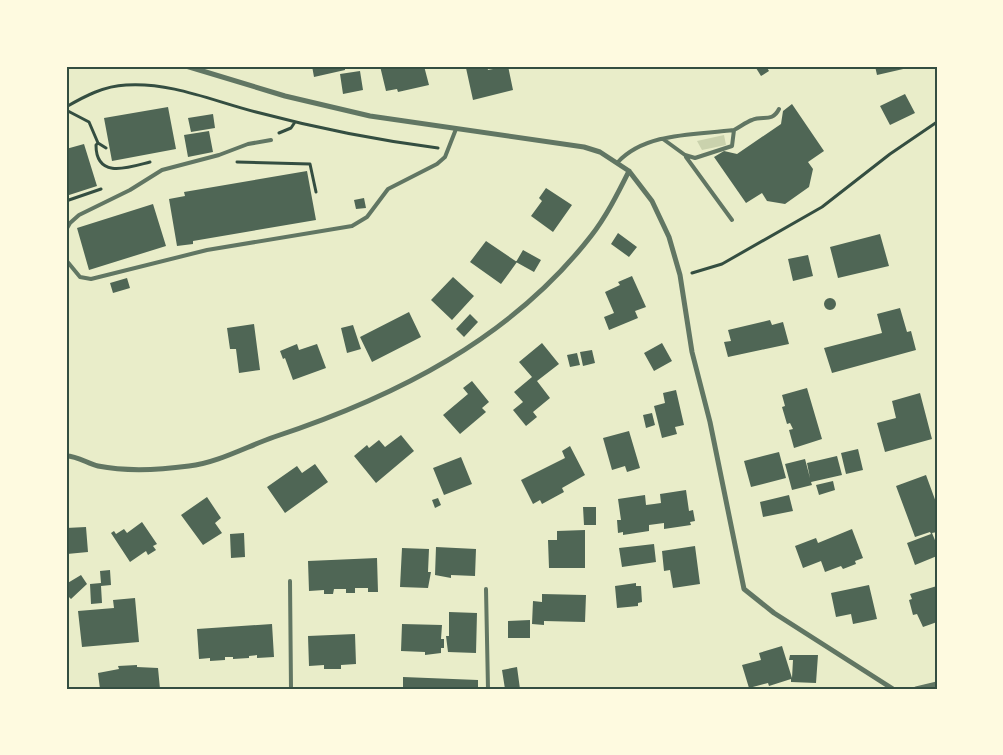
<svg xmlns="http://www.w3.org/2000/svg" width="1003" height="755" viewBox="0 0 1003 755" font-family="'Noto Serif',serif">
  <rect width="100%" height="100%" fill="#e9edc9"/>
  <path fill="#cad2ad" d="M724,135L726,145L702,150L697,141Z"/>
  <path fill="#4f6655" d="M312,66H345V70L314,77Z
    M380,66H424L429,85L398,92L397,89L386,91Z
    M472,66H487L488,70L508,66L513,90L473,100L466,68Z
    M758,66H766L769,71L761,76L756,68Z
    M875,66H912V67L877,75Z
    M360,71L363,90L343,94L340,74Z
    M905,94L915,113L890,125L880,106Z
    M792,104L824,151L808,162L813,169L809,187L785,204L767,201L762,193L746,203L714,157L724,151L737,154L781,124L783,111Z
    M168,107L176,149L112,161L104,118Z
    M213,114L215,128L191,132L188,118Z
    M209,131L213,152L188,157L184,135Z
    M84,144L97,186L66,196V149Z
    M307,171L316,220L193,241V244L177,246L169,199L185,196L184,192Z
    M546,188L572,205L553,232L531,216L542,201L539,198Z
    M364,198L366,208L356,209L354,200Z
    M153,204L166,246L89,270L77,228Z
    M618,233L637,247L629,257L611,244Z
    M880,234L889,266L838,278L830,247Z
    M486,241L517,262L501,284L470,262Z
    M523,250L541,260L534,272L516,262Z
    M808,255L813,276L793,281L788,259Z
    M632,276L646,307L635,311L638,318L609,330L604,317L614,313L605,292L620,285L618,282Z
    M453,277L474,296L452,320L431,300Z
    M127,278L130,288L113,293L110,283Z
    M824 304a6 6 0 1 1 12 0a6 6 0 1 1-12 0Z
    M900,308L907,332L911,331L916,350L832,373L824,348L882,333L877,314Z
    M409,312L421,337L372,362L360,337Z
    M470,314L478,322L464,337L456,329Z
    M770,320L772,325L783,322L789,344L728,357L724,342L731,341L728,330Z
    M254,324L260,370L239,373L236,349H230L227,328Z
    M353,325L361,349L347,353L341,328Z
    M542,343L559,364L537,381L550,398L533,412L537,417L526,426L513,410L523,402L514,392L532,377L519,362Z
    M662,343L672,361L654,371L644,353Z
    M297,344L299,350L317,344L326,368L293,380L285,358L283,359L280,351Z
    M592,350L595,363L583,366L580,352Z
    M577,353L580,365L570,367L567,355Z
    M472,381L489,402L482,408L486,412L460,434L443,415L468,394L463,388Z
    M807,388L822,439L794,448L789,430L793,429L790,423L787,424L782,407L785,406L782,395Z
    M676,390L684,425L675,427L677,434L662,438L654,406L665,403L663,393Z
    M920,393L932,439L885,452L877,423L896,418L892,401Z
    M652,413L655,425L646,428L643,415Z
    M629,431L640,468L627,472L625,466L612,470L603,438Z
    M401,435L414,451L376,483L354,456L367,445L369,448L379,440L385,447Z
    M570,446L585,475L562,488L564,492L542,504L540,500L533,504L521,480L565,458L562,451Z
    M858,449L863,470L846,474L841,453Z
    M779,452L786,478L751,487L744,461Z
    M837,456L842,475L811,482L812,485L792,490L785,464L805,459L810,478L807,463Z
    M461,457L472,484L444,495L433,468Z
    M315,464L328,482L285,513L267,487L297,466L302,473Z
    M926,475L937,505V532L932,533L937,545V556L915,565L907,543L931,534L930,532L915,537L896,486Z
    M833,481L835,490L819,495L816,485Z
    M686,490L689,511L693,510L695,521L690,522L691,525L664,529V523L649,525V531L623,535V532L618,533L617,520H621L618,499L645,495L646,505L654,504L661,503L660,494Z
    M789,495L793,511L763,517L760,502Z
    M207,497L221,518L215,523L222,533L203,545L181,515Z
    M438,498L441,505L435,508L432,500Z
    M583,507H596V525H584Z
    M142,522L157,544L153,546L156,550L148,555L146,551L130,562L111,533L114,531L116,534L124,529L127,533Z
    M86,527L88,552L67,554L66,528Z
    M852,529L863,558L855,561L856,564L843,569L841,566L825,572L821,561L803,568L795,546L816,538L818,543Z
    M585,530V568H549L548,540H557V531Z
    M244,533L245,557L231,558L230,534Z
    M654,544L656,562L622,567L619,548Z
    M695,546L700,584L673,588L670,570L664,571L662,551Z
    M436,547L476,549L475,576L451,575V578L435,575Z
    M402,548L429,549L428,572H431L428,588L400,587Z
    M377,558L378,592H368V588H355V593H346V589H334L333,594H324V590L309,591L308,561Z
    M110,570L111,585L101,586L102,603L91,604L90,584L101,583L100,571Z
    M81,575L87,584L71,599L66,594V584Z
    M636,583V586H641L642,602L638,603V606L617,608L615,586Z
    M869,585L877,619L853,624L851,614L836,617L831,593Z
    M937,586V622L923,627L917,614L913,615L909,600L912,599L910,594Z
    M542,594L586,595L585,622L544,621V625L532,624L533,601L542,602Z
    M135,598L139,642L82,647L78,611L114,608L113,600Z
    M449,612L477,613L476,653L448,652L446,636H449Z
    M530,620V638H508V621Z
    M272,624L274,657L257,658V655L249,656V658L233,659V657H225V660L210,661V658L199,659L197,629Z
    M402,624L442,625L441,639H444V648H441V653L425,655V652L401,651Z
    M355,634L356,664L341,665V669H324V665L309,666L308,636Z
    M782,646L792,678L793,660H789L790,655H818L816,683L791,682V679L769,686L768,683L749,688L742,665L761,660L759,653Z
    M137,665V667L158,668L160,689H100L98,673L119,669L118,666Z
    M517,667L520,689H505L502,670Z
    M403,677L478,680V689H403Z"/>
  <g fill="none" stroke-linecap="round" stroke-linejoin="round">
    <path stroke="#344e41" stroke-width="3" d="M66,107C85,96 104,86 126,85C171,82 213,101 256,112C316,128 376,140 438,148
      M66,110L89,122L98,143
      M279,133L291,128L295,122
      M106,148L98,143L96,145C96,180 130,167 150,162
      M237,162L310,164L316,192
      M66,201L101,189
      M692,273L722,264L822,207L890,154L937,122"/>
    <path stroke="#617663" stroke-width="4" d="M663,139L685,155L695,158L732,146L734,130C740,127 746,122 752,120C763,115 772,123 779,109
      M686,157L732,220
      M618,162C646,132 696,135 734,130
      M66,230L70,223L79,215L130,190L162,170L219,155L248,144L271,140
      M66,260L80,277L91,279L207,250L352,226L367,217L388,189L437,164L445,157L456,129
      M290,581L291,689
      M486,589L488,689"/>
    <path stroke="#617663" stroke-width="5" d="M186,66L285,96L370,116L584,147L600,152L629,171L652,201L669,237L680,275L692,352L710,422L744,589L774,613L893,689
      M66,456C78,456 88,464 98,466C128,472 159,470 189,466C217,463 248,446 274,437C395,397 511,339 591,236C606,217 618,193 629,171
      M916,689L937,684"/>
  </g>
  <rect width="1003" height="755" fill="none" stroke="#fefae0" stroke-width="135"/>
  <rect x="68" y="68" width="868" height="620" fill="none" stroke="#344e41" stroke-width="2"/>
</svg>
